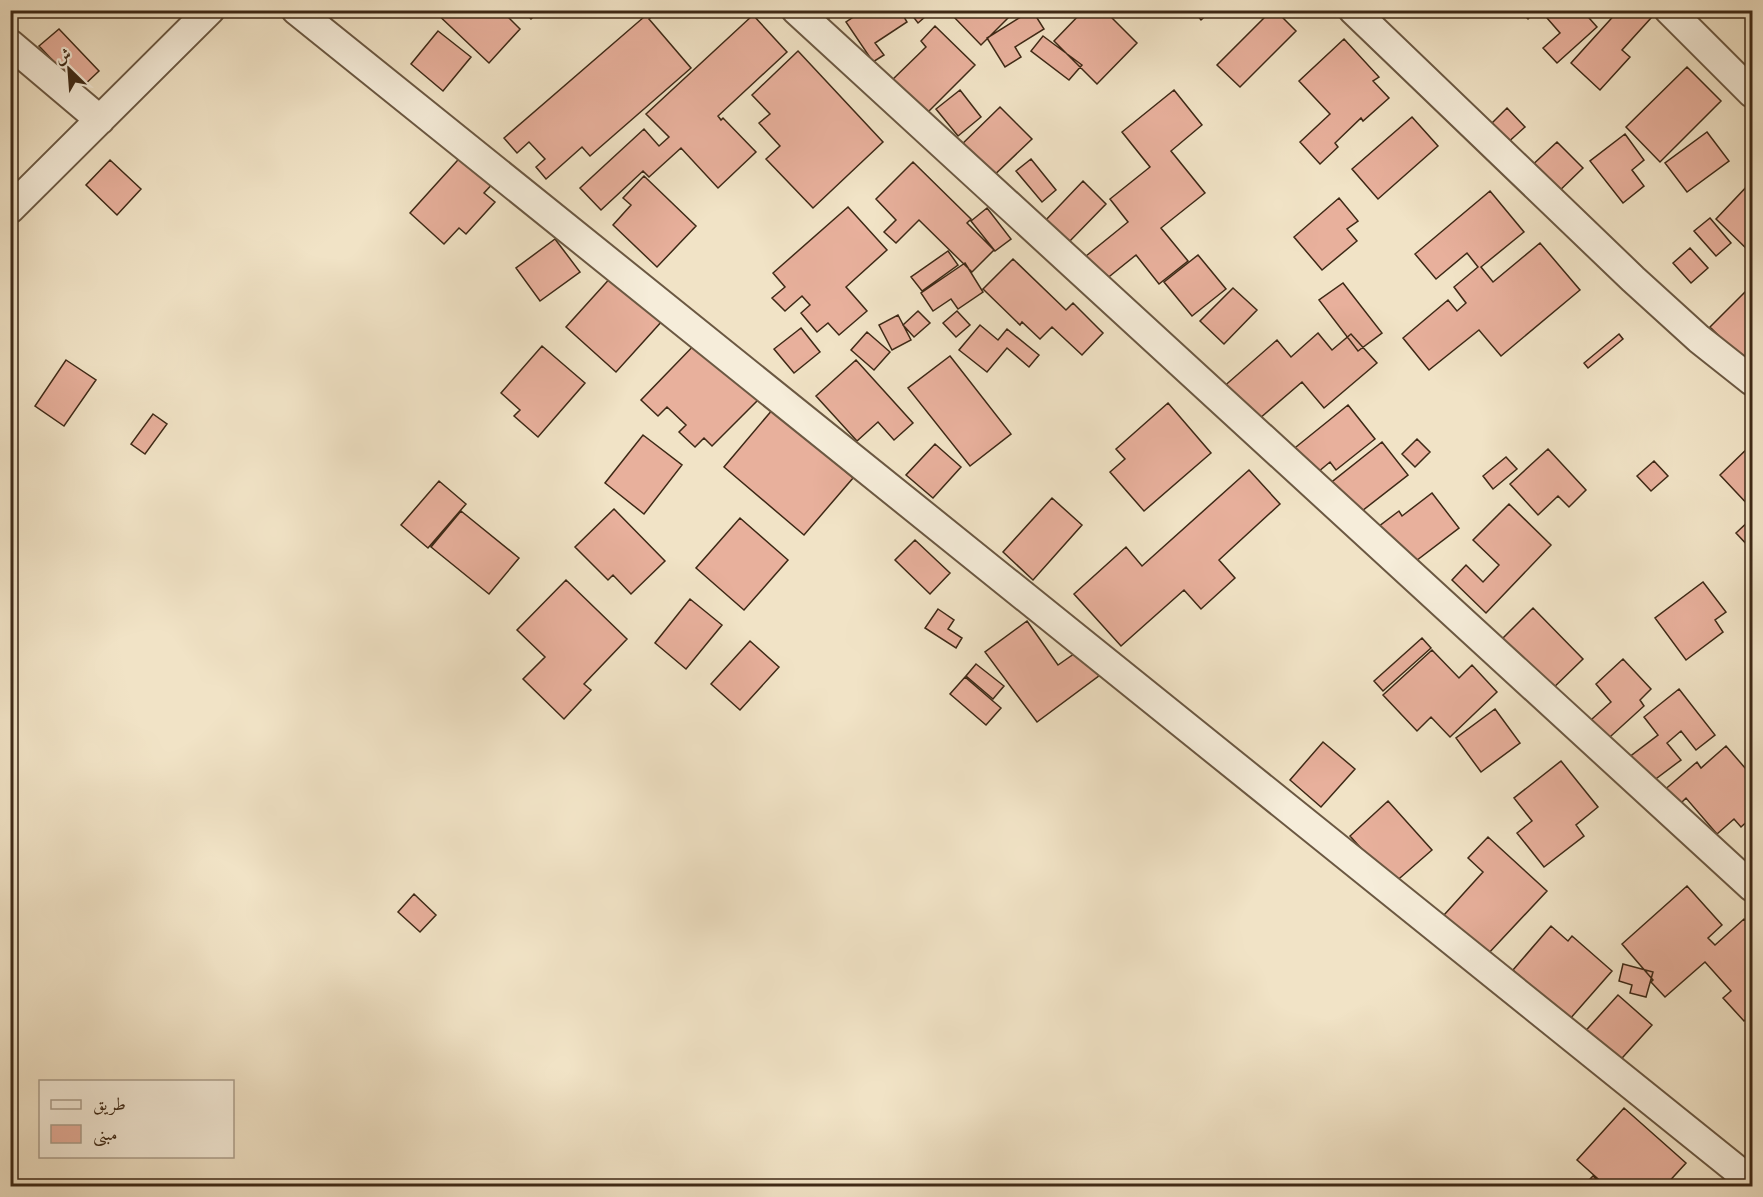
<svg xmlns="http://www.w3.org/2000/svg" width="1763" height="1197" viewBox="0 0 1763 1197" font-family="Vollkorn,Amiri,serif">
  <rect width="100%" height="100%" fill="#f1e3c6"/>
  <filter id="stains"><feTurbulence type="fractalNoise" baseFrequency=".00333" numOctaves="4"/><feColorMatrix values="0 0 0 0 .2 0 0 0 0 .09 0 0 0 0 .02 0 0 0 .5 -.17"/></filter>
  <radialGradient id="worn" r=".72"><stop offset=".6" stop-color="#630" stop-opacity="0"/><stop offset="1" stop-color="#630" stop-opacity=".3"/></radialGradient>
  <path fill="#e8b09c" stroke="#3e2916" stroke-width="1.5" d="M433,10H501L520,29L489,63Z
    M523,10H541L531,19Z
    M639,10H659L649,19L691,68L590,156L582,147L546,179L536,167L545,159L529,142L517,153L504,138L644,17Z
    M822,10H838L829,18Z
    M864,10H900L907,22L875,43L884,55L873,62L846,22Z
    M908,10H933L918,23Z
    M954,10H1016L981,45L951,14Z
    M1032,10L1044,29L1015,47L1021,57L1005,67L987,38Z
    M1084,10H1104L1137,43L1097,84L1054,41Z
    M1193,10H1212L1201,20Z
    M1272,10H1275L1296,31L1240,87L1217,65Z
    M1519,10H1536L1528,19Z
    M1554,10H1582L1597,27L1557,63L1543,48L1560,33L1547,18Z
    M1619,10H1642L1651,18L1622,50L1630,57L1600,90L1571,63Z
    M753,15L787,52L718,116L721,120L723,118L756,152L718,188L681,148L649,177L643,171L601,210L580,188L644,129L659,146L669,137L646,114Z
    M935,26L975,65L923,117L889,83L926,47L921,41Z
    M59,29L99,71L80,89L39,46Z
    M438,31L471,57L443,91L411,64Z
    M1043,36L1082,65L1069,80L1031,51Z
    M1344,39L1379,77L1373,81L1389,98L1363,121L1361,118L1335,143L1338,147L1320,164L1300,142L1330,114L1299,81Z
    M798,51L883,142L813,208L766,159L780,146L759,123L770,114L752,95Z
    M1687,67L1721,101L1660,162L1626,127Z
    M960,90L981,117L958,136L936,109Z
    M1174,90L1202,125L1171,151L1205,193L1161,228L1188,261L1159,284L1136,255L1105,280L1086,256L1128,222L1110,199L1150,167L1122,132Z
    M1000,107L1032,139L986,183L955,151Z
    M1507,108L1525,127L1505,145L1488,127Z
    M1412,117L1438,146L1378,199L1352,169Z
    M1707,132L1729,161L1687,192L1665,163Z
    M1625,134L1644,160L1632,170L1644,186L1623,203L1590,161Z
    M1557,142L1583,168L1553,197L1527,170Z
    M466,151L497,179L484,193L495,202L466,234L459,228L444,244L410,213Z
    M1031,159L1056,190L1042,202L1016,171Z
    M110,160L141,189L117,215L86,185Z
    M913,162L971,219L967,223L994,250L972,272L919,220L896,243L884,232L896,220L876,199Z
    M644,176L696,226L657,267L613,225L631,205L623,198Z
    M1083,181L1106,204L1067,244L1044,222Z
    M1752,181V254L1716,219Z
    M1490,191L1524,232L1481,267L1493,282L1540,243L1580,290L1501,356L1479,330L1429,370L1403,338L1448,300L1457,311L1466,303L1454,287L1478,267L1467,253L1436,279L1415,254Z
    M1339,198L1358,221L1347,229L1357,241L1322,270L1294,237Z
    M848,207L887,250L846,287L867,311L839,335L828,323L817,332L801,313L810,305L802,296L785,311L772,298L785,287L773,273Z
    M987,208L1011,239L995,251L971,221Z
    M1710,218L1731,243L1716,256L1694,231Z
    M555,239L580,272L540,301L516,268Z
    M1690,248L1708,268L1691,283L1673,263Z
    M948,251L958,265L922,291L911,277Z
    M1198,255L1226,289L1192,316L1164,282Z
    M1013,259L1066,310L1073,303L1103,333L1082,355L1052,327L1040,339L1022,322L1020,325L983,289Z
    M965,263L983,292L958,309L951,299L933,311L921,293Z
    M613,275L663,320L616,372L566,327Z
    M1343,283L1382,333L1358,351L1319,300Z
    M1752,285V369L1710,327Z
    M1233,288L1257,310L1224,344L1200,321Z
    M918,311L930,323L914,337L903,325Z
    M957,311L970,325L956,337L943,323Z
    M898,315L911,340L892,350L879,325Z
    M980,325L998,340L1007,329L1039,355L1029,367L1007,348L987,372L959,350Z
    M801,328L820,352L794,373L774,349Z
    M867,332L890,352L874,370L851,350Z
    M1318,333L1332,350L1351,334L1377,363L1324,408L1302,382L1252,425L1221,389L1277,340L1291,357Z
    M1619,334L1623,339L1588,368L1584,363Z
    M701,338L761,397L712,446L704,438L695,447L679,432L686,425L667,407L658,416L641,400Z
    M542,346L585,383L538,437L514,416L520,410L501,393Z
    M950,356L1011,434L970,466L908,388Z
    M66,360L96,380L64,426L35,406Z
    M856,360L913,423L894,440L878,422L857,441L816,396Z
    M1168,403L1211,453L1144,511L1110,472L1125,459L1116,449Z
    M1348,405L1375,439L1336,470L1330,462L1312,477L1291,451Z
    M773,409L853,478L804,535L724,467Z
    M153,414L167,424L145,454L131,444Z
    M643,435L682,465L644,514L605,483Z
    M1417,439L1430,452L1415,467L1402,454Z
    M1382,442L1408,475L1353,518L1328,485Z
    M935,444L961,467L933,498L906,475Z
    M1752,444V509L1720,475Z
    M1548,449L1586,490L1569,507L1558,496L1538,515L1510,484Z
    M1506,457L1517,469L1493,489L1483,476Z
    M1654,461L1668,476L1651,491L1637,476Z
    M1249,470L1280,504L1219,560L1235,578L1201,609L1184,590L1121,646L1074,594L1126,547L1142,566Z
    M439,481L466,504L428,548L401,525Z
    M1432,493L1459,528L1408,567L1378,527L1399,511L1402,516Z
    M1052,498L1082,525L1033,580L1003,552Z
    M1509,504L1551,545L1486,613L1452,580L1466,565L1483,582L1499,565L1473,540Z
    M614,509L665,561L631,594L613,575L608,580L575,547Z
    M461,511L519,558L489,594L431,547Z
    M740,518L788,560L744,610L696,568Z
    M1752,518V550L1736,533Z
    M915,540L950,573L930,594L895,560Z
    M566,580L627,639L584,684L591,690L564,719L523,679L545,657L517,630Z
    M1703,582L1726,612L1715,620L1723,632L1686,660L1655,618Z
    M690,599L722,625L686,669L655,643Z
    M1533,608L1583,659L1546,695L1496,645Z
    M938,609L954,620L948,629L962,638L956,648L925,628Z
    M1027,621L1058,665L1081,649L1100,675L1037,722L985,652Z
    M1422,638L1431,648L1383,691L1374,681Z
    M750,641L779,667L740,710L711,684Z
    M1432,650L1459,678L1472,665L1497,692L1450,737L1431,717L1417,731L1383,695Z
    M1623,659L1651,689L1640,700L1644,706L1600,746L1583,727L1611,702L1596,684Z
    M976,664L1004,686L993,699L966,676Z
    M965,677L1001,708L986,725L950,694Z
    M1679,689L1715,735L1696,750L1681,731L1667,743L1681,760L1649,784L1628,758L1658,735L1644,717Z
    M1495,709L1520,743L1481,772L1456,738Z
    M1323,742L1355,769L1321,807L1290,780Z
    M1726,746L1752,776V817L1741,827L1734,819L1717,834L1686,798L1676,808L1662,792L1697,762L1701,768Z
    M1561,761L1598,807L1576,825L1584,836L1544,867L1517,833L1532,821L1514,798Z
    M1388,801L1432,850L1393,884L1350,836Z
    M1488,837L1547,891L1487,955L1444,915L1483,872L1468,858Z
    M1687,886L1722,925L1708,938L1715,945L1744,919L1752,929V1014L1744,1021L1723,998L1731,991L1705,962L1665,997L1651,982L1653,980L1622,944Z
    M414,894L436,915L420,932L398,912Z
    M1551,926L1568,941L1572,936L1612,971L1569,1020L1513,970Z
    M1623,964L1653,972L1646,997L1630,993L1632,985L1619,981Z
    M1618,995L1652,1025L1614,1067L1580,1037Z
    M1624,1108L1686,1163L1665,1186H1606L1577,1160Z
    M1593,1176L1604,1186H1583Z"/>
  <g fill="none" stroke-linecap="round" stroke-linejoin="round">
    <g stroke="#6b5842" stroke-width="32">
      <path id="minor" d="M296,10L1752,1182
        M796,10L1752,887
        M1353,10L1633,279L1699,339L1752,381
        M1669,10L1752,93
        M10,44L100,120
        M10,209L210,10"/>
    </g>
    <use href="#minor" stroke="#f6edda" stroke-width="28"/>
  </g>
  <rect width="1763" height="1197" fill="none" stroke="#f1e3c6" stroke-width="36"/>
  <rect x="12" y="12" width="1739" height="1173" fill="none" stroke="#3e2916" stroke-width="3"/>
  <rect x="18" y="18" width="1727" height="1161" fill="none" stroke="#3e2916" stroke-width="1.5"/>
  <rect x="39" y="1080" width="195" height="78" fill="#f6edda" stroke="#ac9f8c" stroke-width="1.5"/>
  <rect x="51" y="1100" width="30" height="9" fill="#f6edda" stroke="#ac9f8c" stroke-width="1.5"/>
  <text x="93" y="1110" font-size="18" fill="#3e2916">طريق</text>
  <rect x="51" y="1125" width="30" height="18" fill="#e8b09c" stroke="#ac9f8c" stroke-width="1.5"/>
  <text x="93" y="1140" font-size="18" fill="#3e2916">مبنى</text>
  <g transform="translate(69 69) rotate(335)" stroke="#f6edda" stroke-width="4.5" paint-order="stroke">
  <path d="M0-4.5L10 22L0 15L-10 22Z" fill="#3e2916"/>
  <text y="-9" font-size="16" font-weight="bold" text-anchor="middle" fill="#3e2916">ش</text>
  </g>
  <rect width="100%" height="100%" filter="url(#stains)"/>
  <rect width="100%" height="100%" fill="url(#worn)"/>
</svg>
